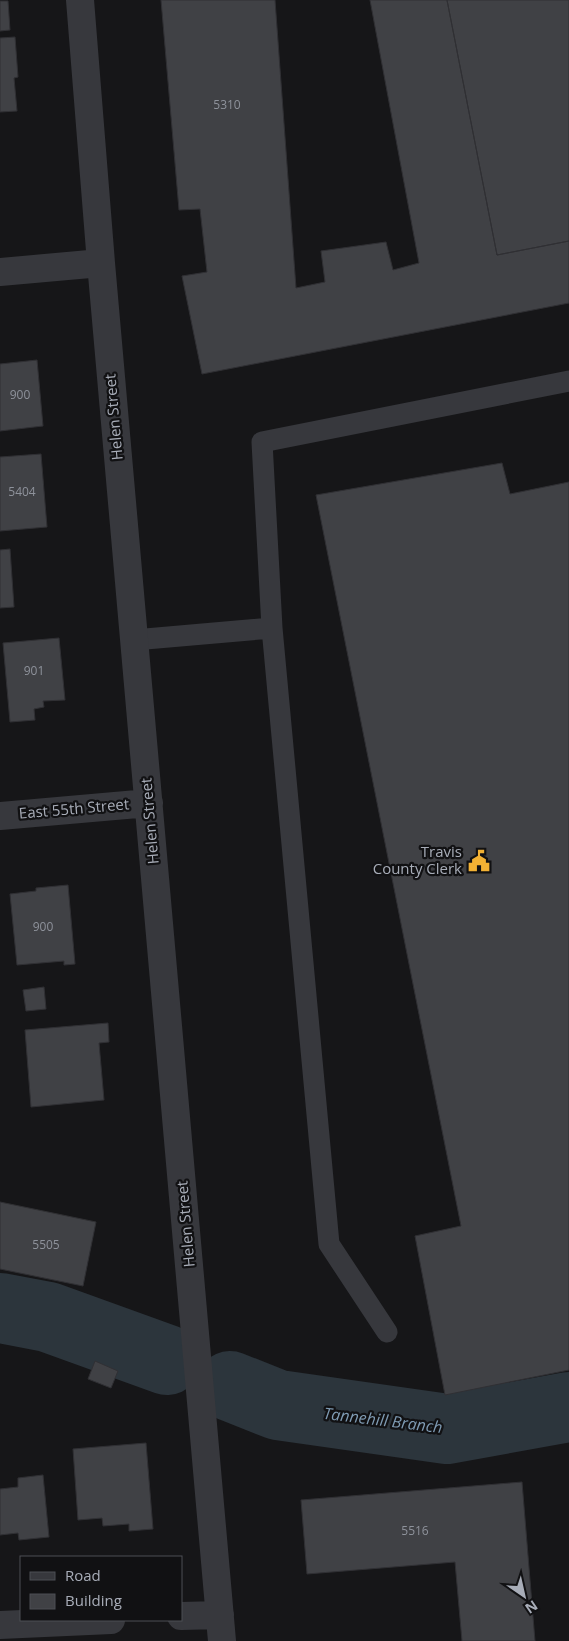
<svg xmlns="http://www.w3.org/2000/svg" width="569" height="1641" viewBox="0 0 569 1641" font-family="'Open Sans',sans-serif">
  <rect width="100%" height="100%" fill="#161618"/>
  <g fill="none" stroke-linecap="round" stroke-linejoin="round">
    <path stroke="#2c353c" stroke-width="70" d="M0,1308L48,1317L167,1360
      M230,1386L278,1405L447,1429L569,1407"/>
  </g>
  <path fill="#404145" stroke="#303034" d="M161,0H275L296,288L325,282L321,251L386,242L393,270L419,263L370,0H447L497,255L569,241V303L202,374L182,276L207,272L200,209L179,210Z
    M447,0H569V241L497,255Z
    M0,1H8L10,30L0,31Z
    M15,37L18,77L14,78L17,111L0,112V38Z
    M37,360L43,426L0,431V364Z
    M41,454L47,527L0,531V457Z
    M502,463L510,494L569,482V1370L445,1395L415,1236L461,1226L316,495Z
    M10,549L14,607L0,608V550Z
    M59,638L65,700L43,701L44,707L34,709L35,720L10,722L3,643Z
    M68,885L75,964L64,965V961L17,965L10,894L36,891V888Z
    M44,987L46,1009L26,1011L23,990Z
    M108,1023L109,1042L99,1043L104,1100L31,1107L25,1030Z
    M0,1202L96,1222L83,1286L0,1269Z
    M95,1361L118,1371L111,1388L88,1379Z
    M146,1443L153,1529L129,1531V1524L103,1526L102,1518L78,1520L73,1449Z
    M43,1475L49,1537L19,1540L18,1533L0,1535V1489L18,1487V1478Z
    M522,1482L535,1641H462L455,1562L307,1574L301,1500Z"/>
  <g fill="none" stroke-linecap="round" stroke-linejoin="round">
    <path stroke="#37383d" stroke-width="21" d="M272,628L262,442L569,381
      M134,640L272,628L329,1244L387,1332"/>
    <path stroke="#37383d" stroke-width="28" d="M80,0L101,263L222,1641
      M0,272L101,263
      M0,816L149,803
      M181,1616L220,1615
      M0,1625L111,1620"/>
  </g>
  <defs>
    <g id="civic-bare" transform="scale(1.725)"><path d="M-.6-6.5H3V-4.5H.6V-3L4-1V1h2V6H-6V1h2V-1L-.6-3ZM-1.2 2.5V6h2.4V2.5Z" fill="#f2b134" stroke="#111113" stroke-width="2.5" paint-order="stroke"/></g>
  </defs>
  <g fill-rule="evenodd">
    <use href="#civic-bare" x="479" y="861"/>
  </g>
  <g text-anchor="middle" stroke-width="4.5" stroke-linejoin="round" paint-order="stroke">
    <g font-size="12" fill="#8e929b">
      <text x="227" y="109">5310</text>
      <text x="20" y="399">900</text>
      <text x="22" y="496">5404</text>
      <text x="34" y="675">901</text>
      <text x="43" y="931">900</text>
      <text x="46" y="1249">5505</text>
      <text x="415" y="1535">5516</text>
    </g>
    <g font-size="15" fill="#a8adb8" stroke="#111113">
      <text transform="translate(114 417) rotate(-95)" y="5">Helen Street</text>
      <text transform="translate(74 809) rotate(-5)" y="5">East 55th Street</text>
      <text transform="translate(150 821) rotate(-95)" y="5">Helen Street</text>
      <text transform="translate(186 1224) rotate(-95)" y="5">Helen Street</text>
    </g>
    <g font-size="15" fill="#a8adb8" stroke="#111113" text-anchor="end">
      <text x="462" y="857">Travis<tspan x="462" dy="17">County Clerk</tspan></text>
    </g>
    <g font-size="16" font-style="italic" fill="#7f9bb3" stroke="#111113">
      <text transform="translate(383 1420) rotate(7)" y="6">Tannehill Branch</text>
    </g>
  </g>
  <rect x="20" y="1556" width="162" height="65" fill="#111113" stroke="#4d4f55"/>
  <rect x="30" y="1572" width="25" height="8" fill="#37383d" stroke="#4d4f55"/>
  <text x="65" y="1581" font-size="15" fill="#a8adb8">Road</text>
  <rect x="30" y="1594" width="25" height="15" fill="#404145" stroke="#4d4f55"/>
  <text x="65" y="1606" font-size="15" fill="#a8adb8">Building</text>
  <g transform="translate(524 1596) rotate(146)" stroke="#111113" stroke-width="4" paint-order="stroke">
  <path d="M0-4L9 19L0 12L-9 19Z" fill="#a8adb8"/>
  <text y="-8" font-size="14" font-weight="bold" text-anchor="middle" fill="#a8adb8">N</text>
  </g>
</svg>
